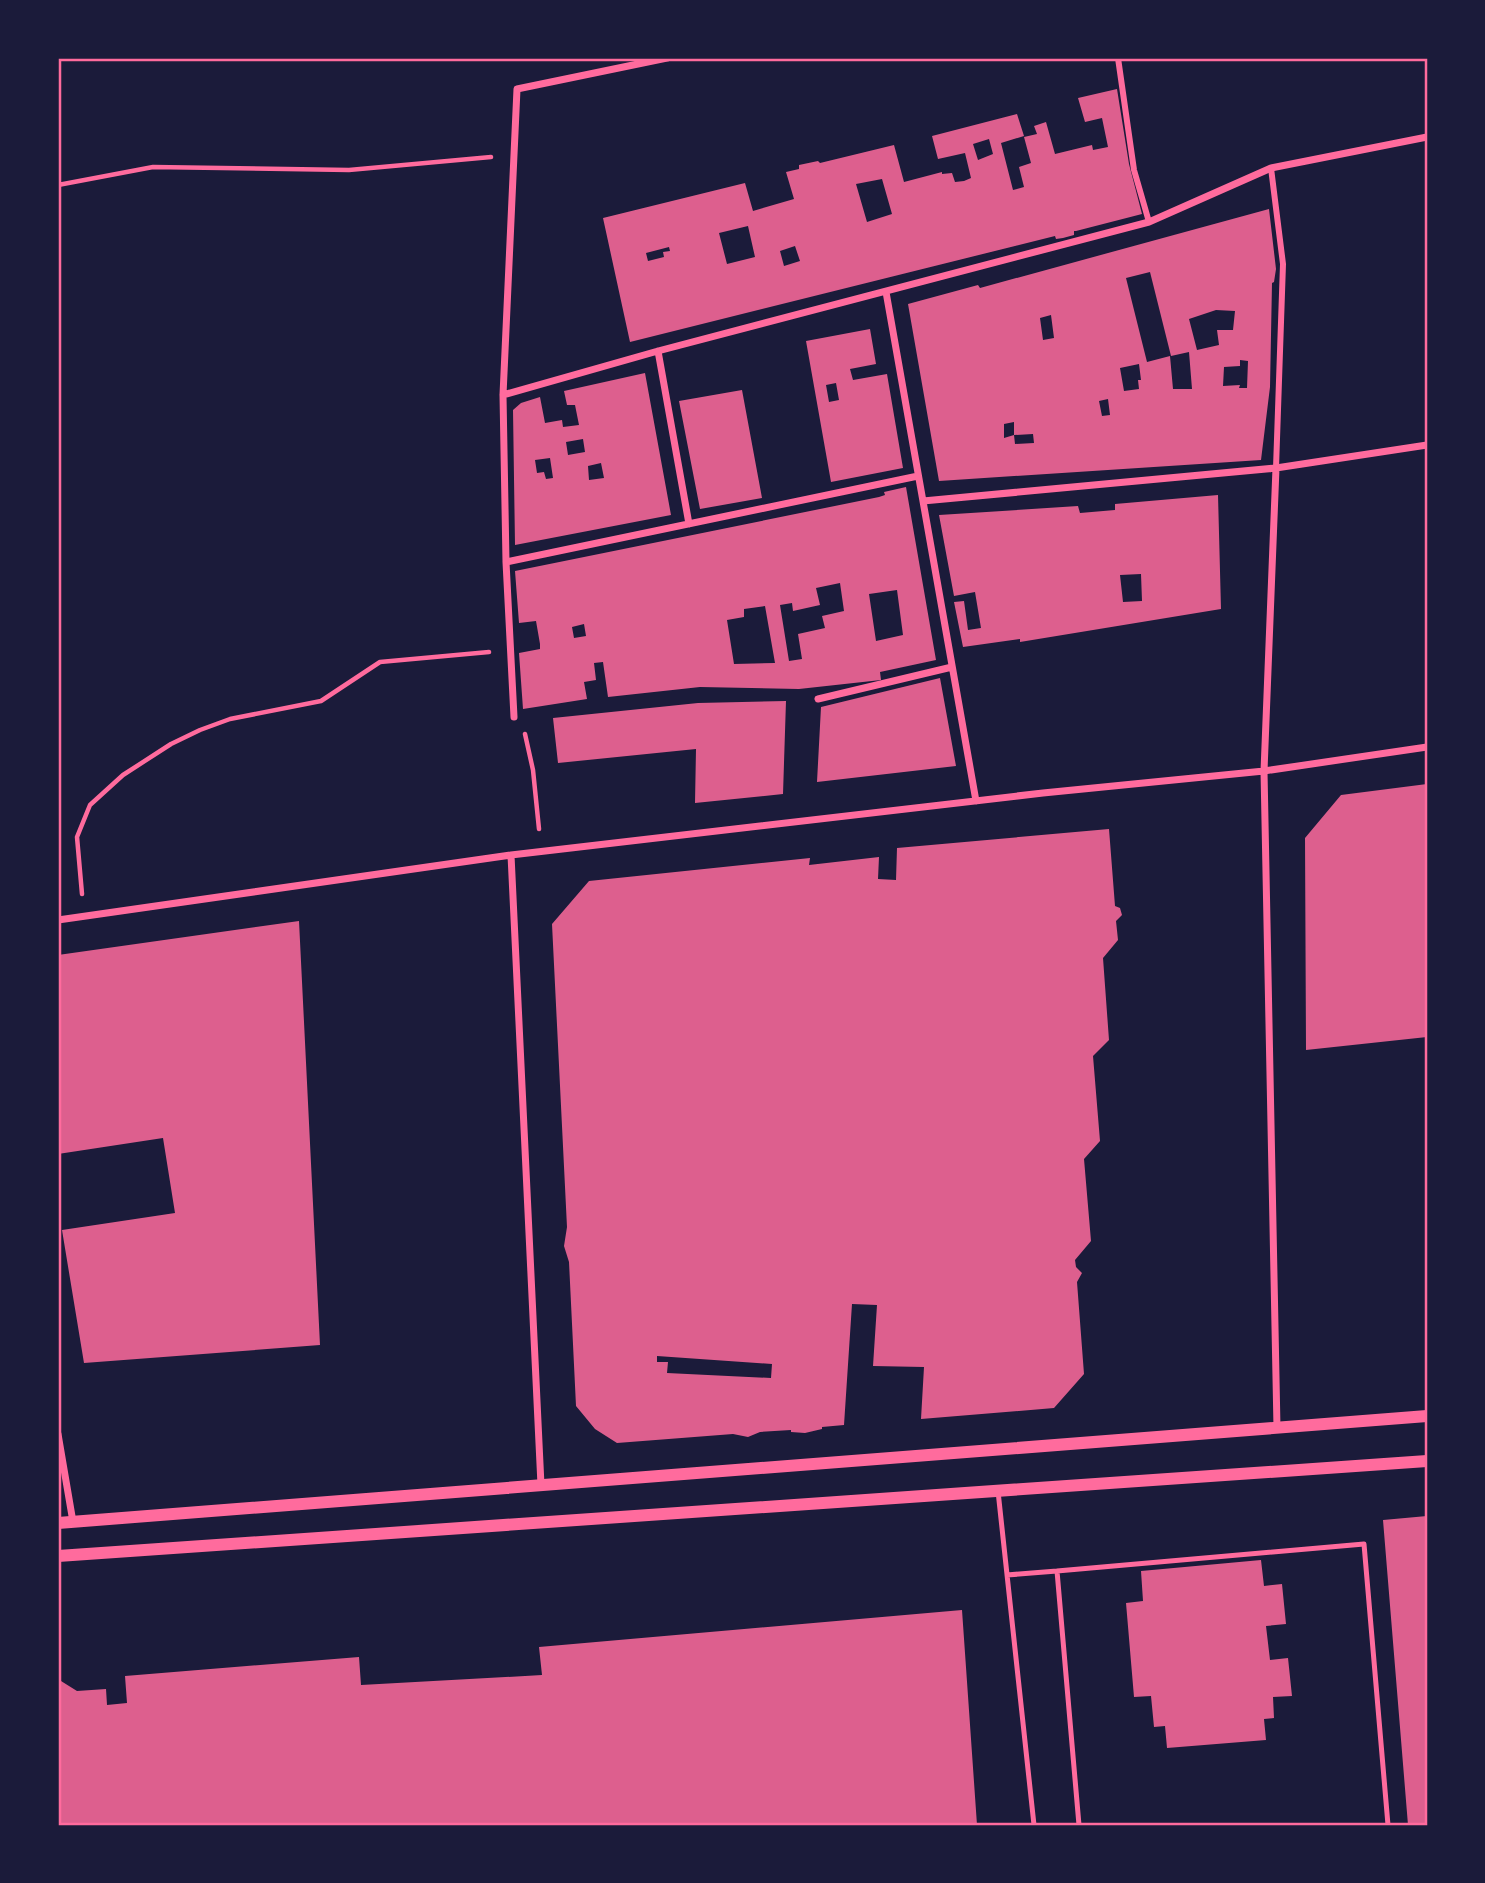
<svg xmlns="http://www.w3.org/2000/svg" width="1485" height="1883" viewBox="0 0 1485 1883" font-family="Georgia,serif">
  <rect width="100%" height="100%" fill="#1b1b3a"/>
  <path fill="#dd5f8e" fill-rule="evenodd" d="M1117,89L1129,164L1142,214L1076,231H1074V235L1063,238L1056,239L1055,236L630,342L603,218L745,183L753,211L794,199L786,172L799,169V165L818,161L820,163L894,145L904,182L942,172V174L952,173L955,182L964,181L971,178L965,153L938,159L932,136L1017,114L1024,136L1001,143L1013,190L1024,187L1019,167L1031,163L1024,137L1037,134L1034,126L1046,122L1055,154L1092,145L1093,150L1108,147L1102,118L1085,122L1078,98ZM989,139L993,154L978,160L973,144ZM882,179L892,214L867,222L856,184ZM748,226L755,257L727,264L719,233ZM795,246L800,261L784,266L780,251ZM669,247L670,251L663,252L664,257L648,261L646,253Z
    M1269,209L1276,269L1274,282L1272,283L1270,387L1261,460L939,481L908,304L978,285L980,288ZM1150,272L1171,356L1189,352L1192,389H1173L1170,356L1147,362L1126,278ZM1216,310L1235,311L1233,330H1217L1219,345L1197,350L1189,319ZM1051,315L1054,338L1043,340L1040,318ZM1240,360L1248,361L1247,388H1239L1240,385L1223,386L1224,367L1240,366ZM1139,364L1141,380H1138L1139,389L1124,391L1120,368ZM1108,399L1110,415L1102,416L1099,401ZM1014,422V435L1033,434L1034,443L1015,444L1014,435L1004,438V424Z
    M870,329L876,364L850,369L853,380L887,374L903,468L831,482L806,341ZM836,383L839,400L829,402L826,385Z
    M645,373L671,515L515,545L513,410L521,403L540,397L545,423L562,420L563,427L579,425L575,405H567L564,391ZM583,439L585,452L568,455L566,442ZM550,458L553,478L546,479L544,472L537,473L535,460ZM601,463L604,478L589,480L588,466Z
    M742,390L762,498L700,509L679,401Z
    M906,487L936,660L880,672L881,680L799,689L700,687L608,697L603,662L594,663L596,680L584,682L587,699L523,709L519,653L540,649V644L536,621L519,623L515,571L879,497L885,495L884,492ZM840,583L844,611L822,616L825,628L798,634L802,659L789,661L780,605L792,603L793,611L820,605L816,588ZM897,590L903,635L876,641L869,594ZM765,606L775,663L734,664L727,620L744,617V609ZM584,624L586,636L574,638L572,627Z
    M1218,495L1221,609L1020,642V639L963,647L954,602L964,601L968,630L981,628L975,592L954,596L939,515L1078,506L1080,513L1115,510V504ZM1141,574L1142,601L1123,602L1120,575Z
    M940,678L956,766L817,782L821,707Z
    M786,701L783,794L695,803L696,749L558,763L553,718L698,703Z
    M1427,784V1037L1306,1050L1305,838L1341,795Z
    M1109,829L1115,906L1120,908L1122,915L1116,921L1118,940L1103,958L1109,1040L1093,1056L1100,1141L1084,1159L1091,1241L1075,1260L1076,1267L1082,1273L1077,1282L1084,1374L1054,1408L921,1419L924,1367L873,1366L877,1305L852,1304L844,1425L822,1427V1429L805,1433L791,1432V1430L760,1432L748,1437L733,1434L617,1443L595,1429L576,1406L569,1262L564,1246L567,1227L552,924L589,881L810,858L809,865L879,857L878,879L896,880L897,848ZM657,1356L772,1364L771,1378L667,1373L668,1362H657Z
    M299,921L320,1345L84,1363L62,1230L175,1213L163,1138L58,1154V955Z
    M1427,1516V1825H1408L1383,1520Z
    M1261,1560L1264,1586L1282,1584L1286,1624L1266,1626L1270,1660L1288,1658L1292,1696L1273,1697L1274,1718L1264,1719L1266,1740L1167,1748L1165,1726L1154,1727L1151,1696L1134,1697L1126,1603L1143,1601L1141,1571Z
    M962,1610L977,1825H58V1681H61L77,1691L106,1689L107,1705L127,1703L125,1676L359,1657L361,1685L542,1675L539,1647Z"/>
  <g fill="none" stroke-linecap="round" stroke-linejoin="round">
    <path stroke="#ff6b9d" stroke-width="4.5" d="M58,185L153,167L349,170L491,157
      M525,734L533,770L539,829
      M82,894L77,837L90,805L123,775L171,744L200,730L230,719L321,701L380,662L489,652"/>
    <path stroke="#ff6b9d" stroke-width="5" d="M998,1491L1034,1825
      M1007,1575L1057,1571
      M1079,1825L1057,1571L1364,1544L1388,1825"/>
    <path stroke="#ff6b9d" stroke-width="6" d="M1118,58L1134,170L1149,222
      M1271,168L1283,264L1276,468"/>
    <path stroke="#ff6b9d" stroke-width="7" d="M886,292L976,801
      M658,351L689,524
      M503,395L658,351L1149,222L1271,168L1427,137
      M1276,468L1264,771L1277,1428
      M923,501L1276,468L1427,445
      M506,562L918,476
      M818,699L952,667
      M514,717L506,562L503,395L517,89L667,58
      M511,855L541,1485
      M58,920L511,855L1043,793L1264,771L1427,747
      M58,1434L73,1522"/>
    <path stroke="#ff6b9d" stroke-width="12" d="M58,1523L1427,1416
      M58,1556L1427,1461"/>
  </g>
  <rect width="1485" height="1883" fill="none" stroke="#1b1b3a" stroke-width="119"/>
  <rect x="60" y="60" width="1366" height="1764" fill="none" stroke="#ff6b9d" stroke-width="2.5"/>
</svg>
